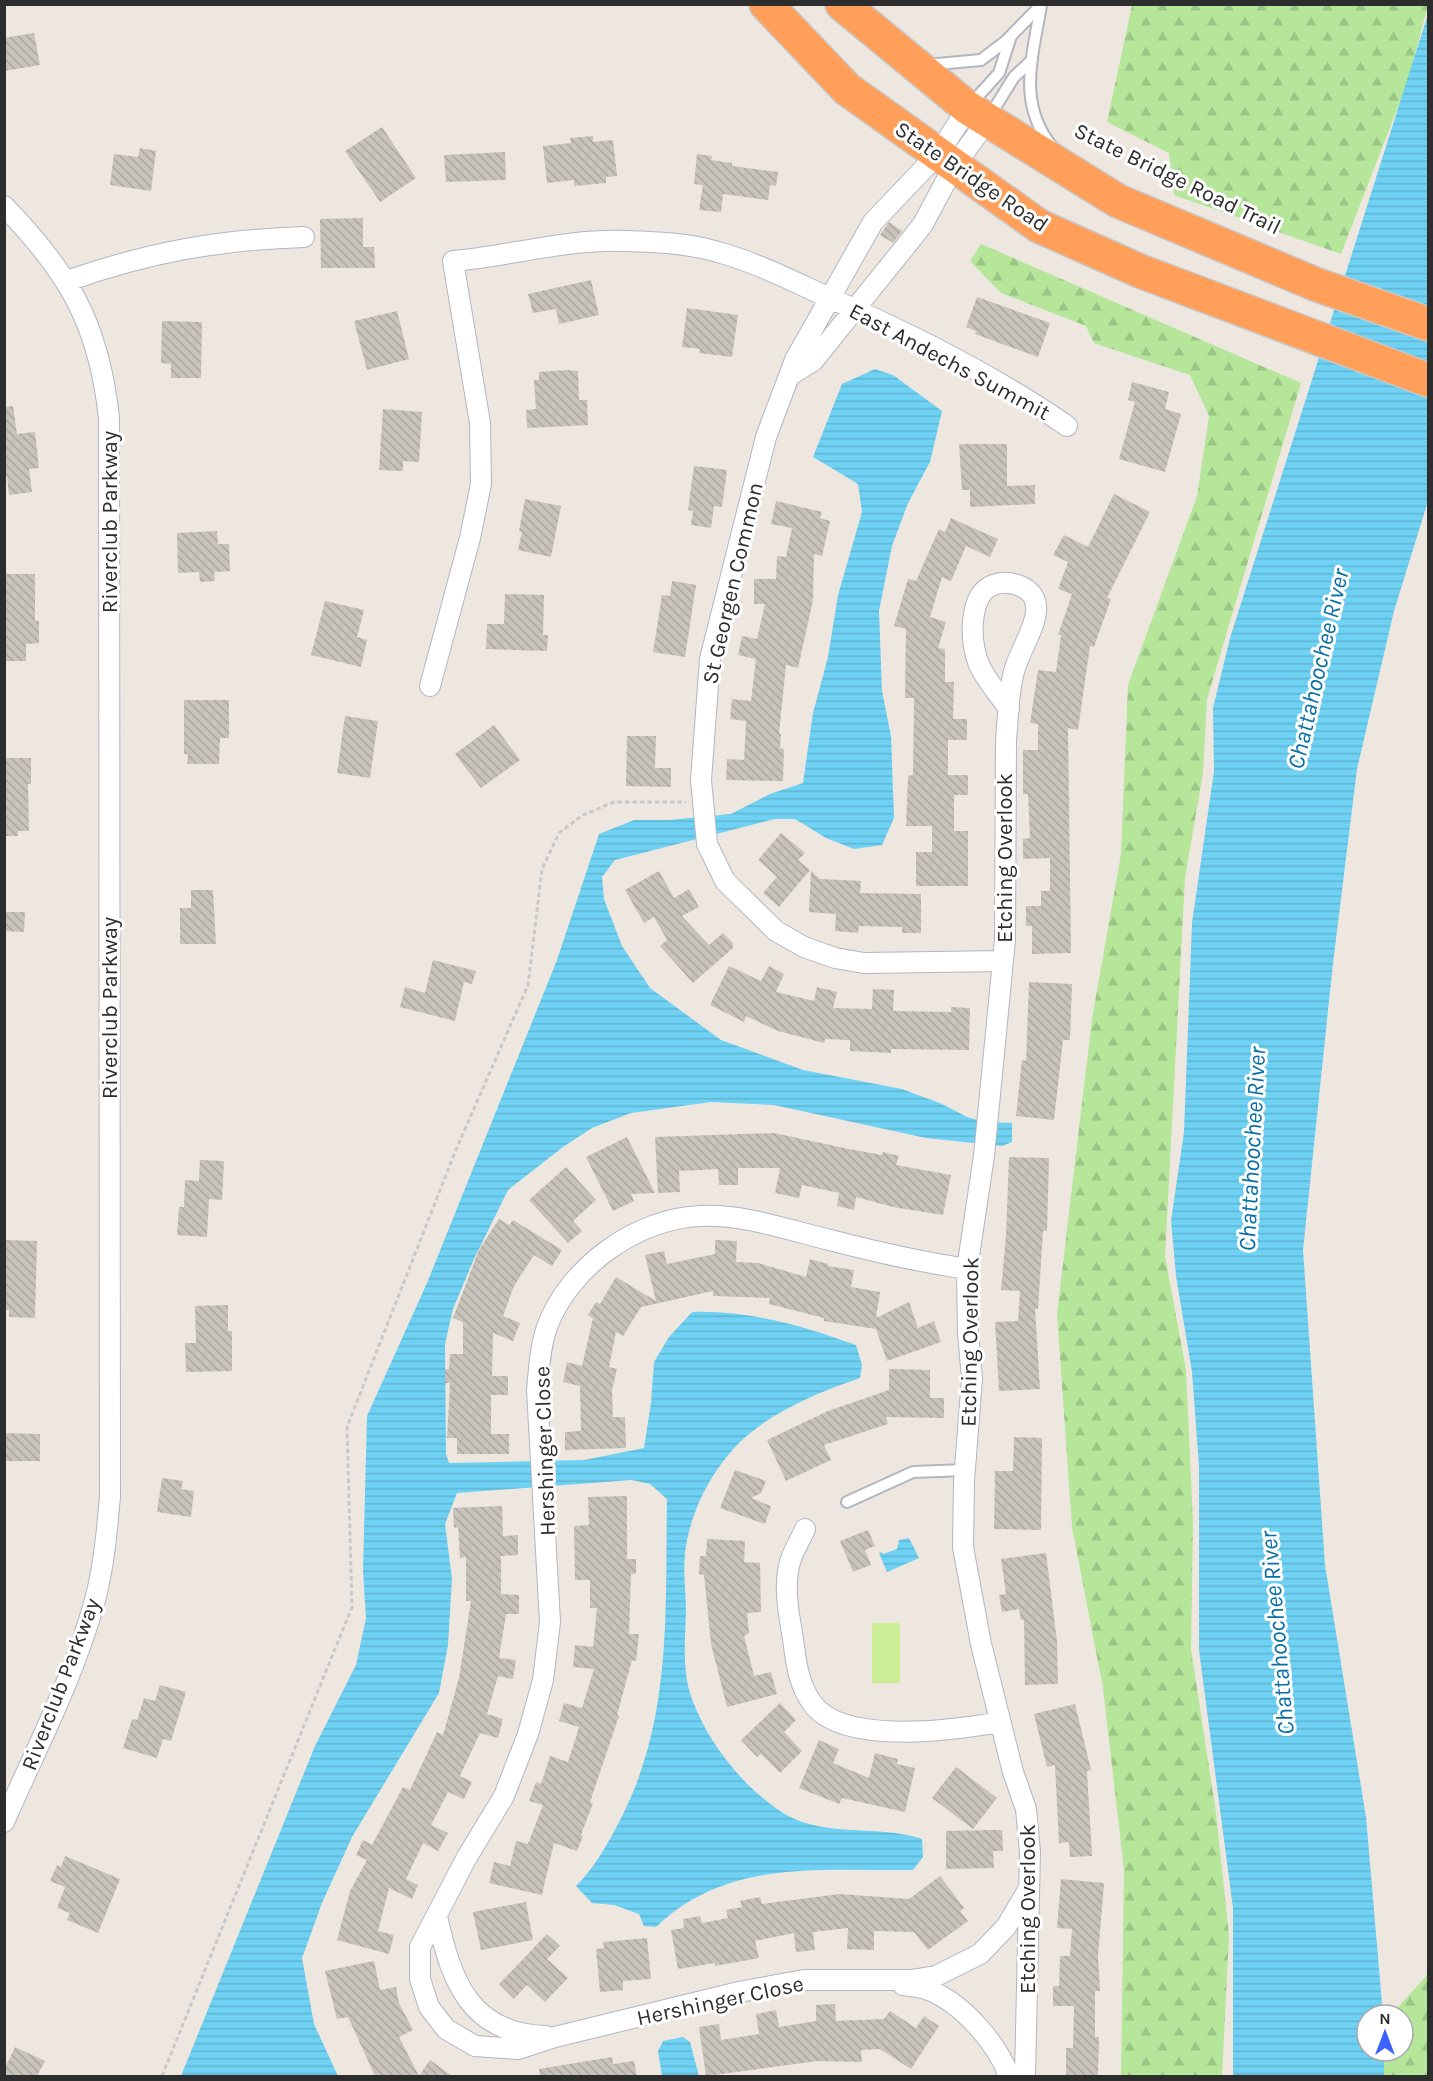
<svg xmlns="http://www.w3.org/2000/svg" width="1433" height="2081" viewBox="0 0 1433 2081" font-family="Karla,sans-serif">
  <defs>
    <pattern id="forest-firs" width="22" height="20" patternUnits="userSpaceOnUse" patternTransform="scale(1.5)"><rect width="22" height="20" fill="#b5e69a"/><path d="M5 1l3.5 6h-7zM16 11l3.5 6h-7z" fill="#9cc685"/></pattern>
    <pattern id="water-rules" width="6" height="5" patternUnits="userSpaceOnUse" patternTransform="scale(1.5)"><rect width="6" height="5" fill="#6fd1f3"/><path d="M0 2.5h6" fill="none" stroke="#60b4d1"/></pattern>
    <pattern id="building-back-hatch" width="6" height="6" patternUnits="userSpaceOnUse" patternTransform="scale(1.5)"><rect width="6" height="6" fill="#c7c2ba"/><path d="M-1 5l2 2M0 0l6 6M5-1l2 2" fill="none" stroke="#aba7a0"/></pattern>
  </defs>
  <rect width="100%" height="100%" fill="#eee7df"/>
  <path fill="url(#forest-firs)" d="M1132,5H1428L1408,81L1341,254L1174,195L1169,153L1107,122Z
    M981,244L1301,383L1207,699L1203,773L1185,878L1165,1256L1186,1370L1193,1523L1191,1649L1216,1813L1229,1936L1222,2076H1121L1124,1870L1103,1688L1072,1527L1057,1314L1092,1019L1121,854L1128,685L1197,496L1209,416L1190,375L1094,343L1086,326L1001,293L970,261Z
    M1428,1974V2076H1384V2051H1403V2015H1391Z"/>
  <path fill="#c9ee95" d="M872,1623H900V1683H872Z"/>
  <path fill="url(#water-rules)" d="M1428,14V501L1394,611L1357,769L1333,963L1303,1250L1325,1565L1366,1817L1383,2015H1367V2051H1384V2076H1233V1908L1199,1650V1466L1192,1372L1176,1276L1171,1221L1184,1132L1192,923L1214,771L1213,708L1230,638Z
    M875,369L893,375L942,411L930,462L908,503L892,546L879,611L882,691L891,736L894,818L882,845L854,849L826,838L795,819H775L615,860L602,877L604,899L622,946L650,988L721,1040L803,1070L902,1089L942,1104L967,1117L985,1122L1012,1123V1142L1002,1146L926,1138L774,1105L711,1102L631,1113L592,1128L563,1147L508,1190L474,1259L453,1309L445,1344L446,1454L449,1463L584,1460L644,1448L651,1403L654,1362L669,1337L692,1312C750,1310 803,1326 856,1345L862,1365L860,1378C819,1392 768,1413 737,1445C710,1473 689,1514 685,1554C683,1573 686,1593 686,1613C685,1640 682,1673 692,1699C708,1742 739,1782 777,1809C820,1840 875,1823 922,1839L923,1857L913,1870C822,1871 727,1858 656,1927L644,1926L639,1914L614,1905L592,1903L576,1886C594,1868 605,1848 617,1826C673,1723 665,1613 667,1499L650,1484L631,1480L457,1493L445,1524L452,1579L448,1645L439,1693L352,1837L322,1903L302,1958L314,2024L338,2076H181L315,1746L356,1665L366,1618L363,1571L367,1416L427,1283L557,960L599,834L634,820H669L731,814L770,794L803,783L813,713L828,657L838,595L862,512L858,484L813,457L842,384Z
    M909,1538L919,1558L887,1572L879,1553L882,1552L883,1554L897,1549L899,1540Z
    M683,2037L690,2042L699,2076H662L658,2051L663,2041Z"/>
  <path fill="url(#building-back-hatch)" d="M34,33L40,65L4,71V38Z
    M382,127L416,178L380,202L345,151Z
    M593,136V142L613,140L617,176L606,177V183L574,186V180L547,183L543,146L571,143L570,138Z
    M140,148L156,151L151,191L110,185L114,154L138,157Z
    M505,152L506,180L446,182L444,155Z
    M697,154L712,156L711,160L732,163V166L778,172L776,186L770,185L768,200L723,194L721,212L699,210L703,185L694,184Z
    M363,218V247H374L375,268H321L320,219Z
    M889,222L902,231L893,243L880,235Z
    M591,280L599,315L559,324L556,309L533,313L528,294Z
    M977,297L1050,323L1038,357L975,334L976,331L966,327Z
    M687,308L738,315L732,357L699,353L700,349L682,347Z
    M397,311L409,359L367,370L354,321Z
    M162,321L202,322L201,378H171V364L161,363Z
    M566,370L578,371L579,400H587L588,425L527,428L526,410L536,409L534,380H539V372Z
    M1132,382L1169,392L1165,409L1181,414L1165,472L1119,459L1135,402L1128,400Z
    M13,406L17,434L35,432L39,468L29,469L32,492L9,495L7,476H4V407Z
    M383,409L422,412L419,462L403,461V471L379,470Z
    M959,444H1007V486L1035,485V504L970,507V490H962Z
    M694,466L727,470L722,507L714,506L711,528L691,525L693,511L688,510Z
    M1114,494L1150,512L1107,598L1111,599L1094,647L1090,646L1078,730L1068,728L1071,953L1032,954V926H1026V906H1041V891H1050V858L1023,859V839L1030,838L1028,794H1023V750H1038V724L1030,723L1038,670L1056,672L1061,635H1058L1072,594L1058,589L1068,562L1053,555L1064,535L1088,547Z
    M525,499L561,506L551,557L518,550L522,532L519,531Z
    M776,501L822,512L820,518L830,521L822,556L814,554L813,600L798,668L786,665L779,734H781L780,748L784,749L783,781L726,780L727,759L744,760L746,721L730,719L732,699L751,701L756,659L738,655L742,636L757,639L765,604H754V579H776L777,556L786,557L792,528L771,524Z
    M951,518L998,539L990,557L966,546L951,581L942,577L930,617L946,622L938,648L945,649V682H954L953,719H967V740H948V775H968V795H954V831H968V886H916V852H932V826H906L908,776L913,775L914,698H905L906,629L894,626L908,579L916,581L939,529L945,532Z
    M217,531L218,544H229L230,571L214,572L215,581L200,582L199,572L178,573L177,533Z
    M4,574H35V621H39V643L26,644V661H4Z
    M672,581L696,585L685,657L653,652L662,595L670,596Z
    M505,594L544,595L543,635H548L547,651L486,649L487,624H504Z
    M325,601L364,610L357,637L367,640L361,667L311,655Z
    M184,700H229V738H220L219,764H187L188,754H184Z
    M345,716L378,721L370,778L337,773Z
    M494,725L520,760L481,788L455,754Z
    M627,736H656L655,768H671V787L626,786Z
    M4,758H31V784H28L29,831H18V836H4Z
    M781,833L805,853L798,860L810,870L779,907L763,893L777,877L758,860Z
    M659,871L674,898L689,889L699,907L682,916L709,945L723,933L733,943V948L693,983L660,946L667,940L654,917L644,923L625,890Z
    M811,871L820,879L861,881L860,893L921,894V933H902V927L859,926L858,933L835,931L836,914L809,912Z
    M191,890H213L216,944H180V908H191Z
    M4,912H25L24,932L4,931Z
    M433,960L476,971L472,984L464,982L455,1021L400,1007L405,987L425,993Z
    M729,966L761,981L769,966L784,974L776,992L814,1001L817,987L837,992L833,1008L872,1009L873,989L894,990L893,1011L951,1012V1007L970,1008L969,1050L891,1049V1053L850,1051V1040L825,1039L824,1043L778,1031L746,1016L744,1022L710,1005Z
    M1029,982L1072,984L1070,1040H1063L1054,1120L1016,1116L1022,1060L1026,1061Z
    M774,1133L849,1149L882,1155L883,1152L899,1156L896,1165L951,1175L943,1215L893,1207L856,1197L854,1210L837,1206L839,1193L802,1185L799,1198L775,1193L780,1168H738V1185H719L718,1169L679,1171L680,1192L658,1193L655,1137Z
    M627,1137L655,1193L631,1194L634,1201L613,1211L586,1157Z
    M1009,1157L1049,1158L1047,1231H1043L1038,1309H1035L1040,1389L999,1391L995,1322L1018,1321L1020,1291L1001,1290L1006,1235Z
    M200,1160L224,1161L222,1200L209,1199L207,1237L177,1235L179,1207H184L185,1180L199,1181Z
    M566,1167L596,1200L573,1221L582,1231L568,1243L529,1200Z
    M499,1219L509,1225L513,1220L562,1250L552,1266L534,1255L514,1286L503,1316L520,1323L513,1341L493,1333L492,1376H508V1395H491V1434H509V1454H457V1438H447L450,1383H445V1369H449L450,1354H463V1322L453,1318L479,1250Z
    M4,1240L37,1241L35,1318L9,1317V1310H4Z
    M715,1240L737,1241L736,1262L758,1263L806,1277L810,1259L828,1264V1266L854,1270L851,1287L880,1292L876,1318L909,1302L918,1328L934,1321L941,1342L887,1361L876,1329L824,1321V1318L769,1304L770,1298L713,1296V1291L641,1307L623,1336L616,1332L609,1367L617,1369L612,1390L613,1417H625L626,1448L565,1450V1432L581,1431L580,1386L563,1382L567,1362L582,1366L593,1318L588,1315L596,1302L600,1304L616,1277L656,1301L645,1255L664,1251L667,1264L715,1254Z
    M228,1305V1331H232V1371L186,1372L185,1343H196L195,1306Z
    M889,1369L930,1370V1398H944V1418L886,1417L888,1424L824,1445L831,1460L786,1481L767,1440L828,1411L889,1390Z
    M4,1433L40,1434V1461H4Z
    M1014,1437L1042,1438L1041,1530L994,1529L995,1471H1013Z
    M735,1470L766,1481L761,1493L751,1498L771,1506L765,1524L720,1508Z
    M162,1478L183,1481L181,1489L194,1491L191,1517L157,1512Z
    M627,1496V1559H636V1574H631L629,1634H639L636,1661L632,1660L617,1715L619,1716L590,1802L593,1803L581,1835L583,1836L577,1851L554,1843L542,1895L489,1883L494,1862L510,1866L516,1841L528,1844L543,1805L529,1801L536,1782L541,1784L550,1756L568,1762L579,1727L559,1721L564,1703L582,1708L594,1669L573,1667L575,1645L593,1647L597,1608H590V1580H575L574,1526L589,1525L588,1497Z
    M502,1506L503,1536L518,1535V1555L501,1556V1594L519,1595V1614H506L499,1658L516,1660L513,1679L498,1676L487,1714L503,1719L498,1738L480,1733L460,1776L472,1782L464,1799L448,1792L431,1825L448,1833L438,1851L423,1843L406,1879L418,1885L412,1899L389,1888L378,1931L394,1935L389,1954L337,1940L350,1891L367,1860L356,1855L363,1840L372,1845L403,1787L410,1790L437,1732L443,1735L459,1678L471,1601H466V1557L460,1558L458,1527L454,1528L453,1508Z
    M868,1530L875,1546L865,1550L871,1565L853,1572L840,1541Z
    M707,1539L745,1541L744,1562L760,1563L761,1612L747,1613L749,1633L744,1636L754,1676L771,1672L777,1694L727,1707L711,1644L704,1575L699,1574L700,1556H706Z
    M1046,1553L1057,1641L1058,1684L1025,1685L1024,1620H1021L1019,1609L1002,1612L999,1595L1006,1594L1001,1559Z
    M160,1685L186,1692L171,1741L163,1739L157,1758L123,1748L132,1719L137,1720L144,1698L155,1701Z
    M780,1703L796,1720L784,1732L802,1751L780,1773L761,1754L757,1757L741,1740Z
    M1075,1704L1091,1770L1087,1771L1092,1856L1070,1857L1069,1842L1059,1843L1055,1765L1047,1767L1034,1714Z
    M819,1740L839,1749L833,1763L869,1778L875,1753L898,1759L897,1764L915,1768L905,1812L842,1798L839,1804L799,1788Z
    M956,1767L997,1798L973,1829L932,1798Z
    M992,1830H1002L1003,1851H993L994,1868L946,1869V1831Z
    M65,1856L120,1879L98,1933L67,1920L70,1913L57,1908L65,1887L50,1881L57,1865L61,1867Z
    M940,1876L964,1908L960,1911L968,1921L928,1950L914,1932L874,1931V1950L847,1949L848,1928L813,1932L815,1950L796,1952L794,1933L755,1941L759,1958L715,1966V1963L678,1969L671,1930L684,1928L683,1919L700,1916L702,1923L728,1918L726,1910L742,1907L740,1901L760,1897L762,1904L839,1894L909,1899Z
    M1061,1879L1104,1883L1098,1956L1100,1991H1095V2037H1099L1098,2076H1066V2048H1073L1074,2006H1053V1986H1059L1060,1956H1070L1072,1929L1057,1928Z
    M526,1902L533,1940L481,1950L473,1912Z
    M547,1934L560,1946L547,1959L568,1978L545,2002L527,1985L514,1999L499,1984Z
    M647,1938L651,1979L623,1981V1990L600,1992L596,1949L604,1948L603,1942Z
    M374,1961L380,1990L396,1987L399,2003L413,2030L399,2037L419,2076L430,2060L452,2076H375L348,2017L337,2019L325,1971Z
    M835,2004L836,2021L884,2019L890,2011L916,2028L924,2016L939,2026L911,2069L880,2049L861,2050L862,2062L818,2061L706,2076L699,2027L719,2024L721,2040L759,2034L756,2014L776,2010L779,2027L816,2021V2005Z
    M15,2047L45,2061L37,2076H4V2070Z
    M612,2057L613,2064L634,2061L637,2076H540L539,2069Z"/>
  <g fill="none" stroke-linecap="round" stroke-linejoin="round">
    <g stroke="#b3b5c0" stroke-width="14">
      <path id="lane" d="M1041,5C1033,56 1016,103 1053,148
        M926,65L981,60L1006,41L1041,5
        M969,106L999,73L1011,36
        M989,117L1014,77L1032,60
        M847,1502L913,1472L965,1470"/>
    </g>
    <g stroke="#b3b5c0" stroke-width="22">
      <path id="street" d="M968,108L938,154L873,222L795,360L766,437L710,659L701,780L707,844L725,881L776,931L804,947L835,958L864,963L1003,961
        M4,206C69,273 99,324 109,418L110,1496C107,1531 104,1566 95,1600C74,1677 36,1749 4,1822
        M67,281C150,252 217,240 304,237
        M789,376L813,361L909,242L923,224L954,166L988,120
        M430,686L470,538L481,484L480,423L453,261C510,256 566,239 624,241C655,242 688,243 718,252C758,263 794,282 832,299C912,335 994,375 1067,426
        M1009,709C999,694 982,676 977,659C970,639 969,594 993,585C1010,579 1035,587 1036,606C1038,626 1016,656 1013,676C1008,697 1008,719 1006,740L1005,940L984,1156L967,1269L968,1333L972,1379L964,1481L963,1547L981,1644L1013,1772L1026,1809L1030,1852L1025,2076
        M967,1269C921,1262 876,1252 830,1240C788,1230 744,1214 701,1216C637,1218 569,1267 547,1327C540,1347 539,1369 537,1390L550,1622L543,1680L528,1734L504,1796L467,1857L420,1947V1979L429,2007L446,2029L475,2046L518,2049L555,2037L739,1992L804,1980H911L936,1976L980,1954L1006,1927L1029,1888
        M805,1529C801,1539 793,1551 790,1562C783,1586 789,1615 793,1639C796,1662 798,1683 812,1703C842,1746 955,1730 1000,1722
        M437,1916C451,1981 470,2034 546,2036
        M903,1985C911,1986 919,1987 926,1989C961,2001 997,2043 1009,2076"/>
    </g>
    <g stroke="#c8c8c8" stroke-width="36">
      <path id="highway" d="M766,4L847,89L1039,226L1140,271L1428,380
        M842,4L968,108L1118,201L1315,284L1428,324"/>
    </g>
    <path stroke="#c8c8c8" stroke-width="3" stroke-dasharray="4.5 3" stroke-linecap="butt" d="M162,2076L352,1607L347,1427L455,1152L528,985L542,869L559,833L583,815L614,802H686"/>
    <use href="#lane" stroke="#fff" stroke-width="10"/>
    <use href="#street" stroke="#fff" stroke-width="20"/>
    <use href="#highway" stroke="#ff9f59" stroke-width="33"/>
  </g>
  <g text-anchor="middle" stroke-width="6" stroke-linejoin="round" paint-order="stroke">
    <g font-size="22" fill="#2d2d2d" stroke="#fff">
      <text transform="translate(972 176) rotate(34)" y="8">State Bridge Road</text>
      <text transform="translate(1178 178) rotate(26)" y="8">State Bridge Road Trail</text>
      <text transform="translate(950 361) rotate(28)" y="8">East Andechs Summit</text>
      <text transform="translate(109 522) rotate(-90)" y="8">Riverclub Parkway</text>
      <text transform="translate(732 583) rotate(-77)" y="8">St Georgen Common</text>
      <text transform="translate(1004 858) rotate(-90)" y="8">Etching Overlook</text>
      <text transform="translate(109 1008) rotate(-90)" y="8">Riverclub Parkway</text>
      <text transform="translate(969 1342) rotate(-89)" y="8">Etching Overlook</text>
      <text transform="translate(544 1451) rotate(-92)" y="8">Hershinger Close</text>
      <text transform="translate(60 1684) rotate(-69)" y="8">Riverclub Parkway</text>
      <text transform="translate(1027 1909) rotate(-90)" y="8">Etching Overlook</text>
      <text transform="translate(720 2000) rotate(-12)" y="8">Hershinger Close</text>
    </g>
    <g font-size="24" font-style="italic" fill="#0970a4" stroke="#fff">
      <text transform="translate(1318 669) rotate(-77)" y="8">Chattahoochee River</text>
      <text transform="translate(1252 1149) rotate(-87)" y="8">Chattahoochee River</text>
      <text transform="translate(1277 1633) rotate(-95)" y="8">Chattahoochee River</text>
    </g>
  </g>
  <rect width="1433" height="2081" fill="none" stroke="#2d2d2d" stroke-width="12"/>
  <g transform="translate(1385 2033)"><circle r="28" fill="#ffffff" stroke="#ababab" stroke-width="1.5"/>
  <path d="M0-4.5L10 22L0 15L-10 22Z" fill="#3b62ff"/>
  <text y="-9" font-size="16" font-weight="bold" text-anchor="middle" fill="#2d2d2d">N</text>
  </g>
</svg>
